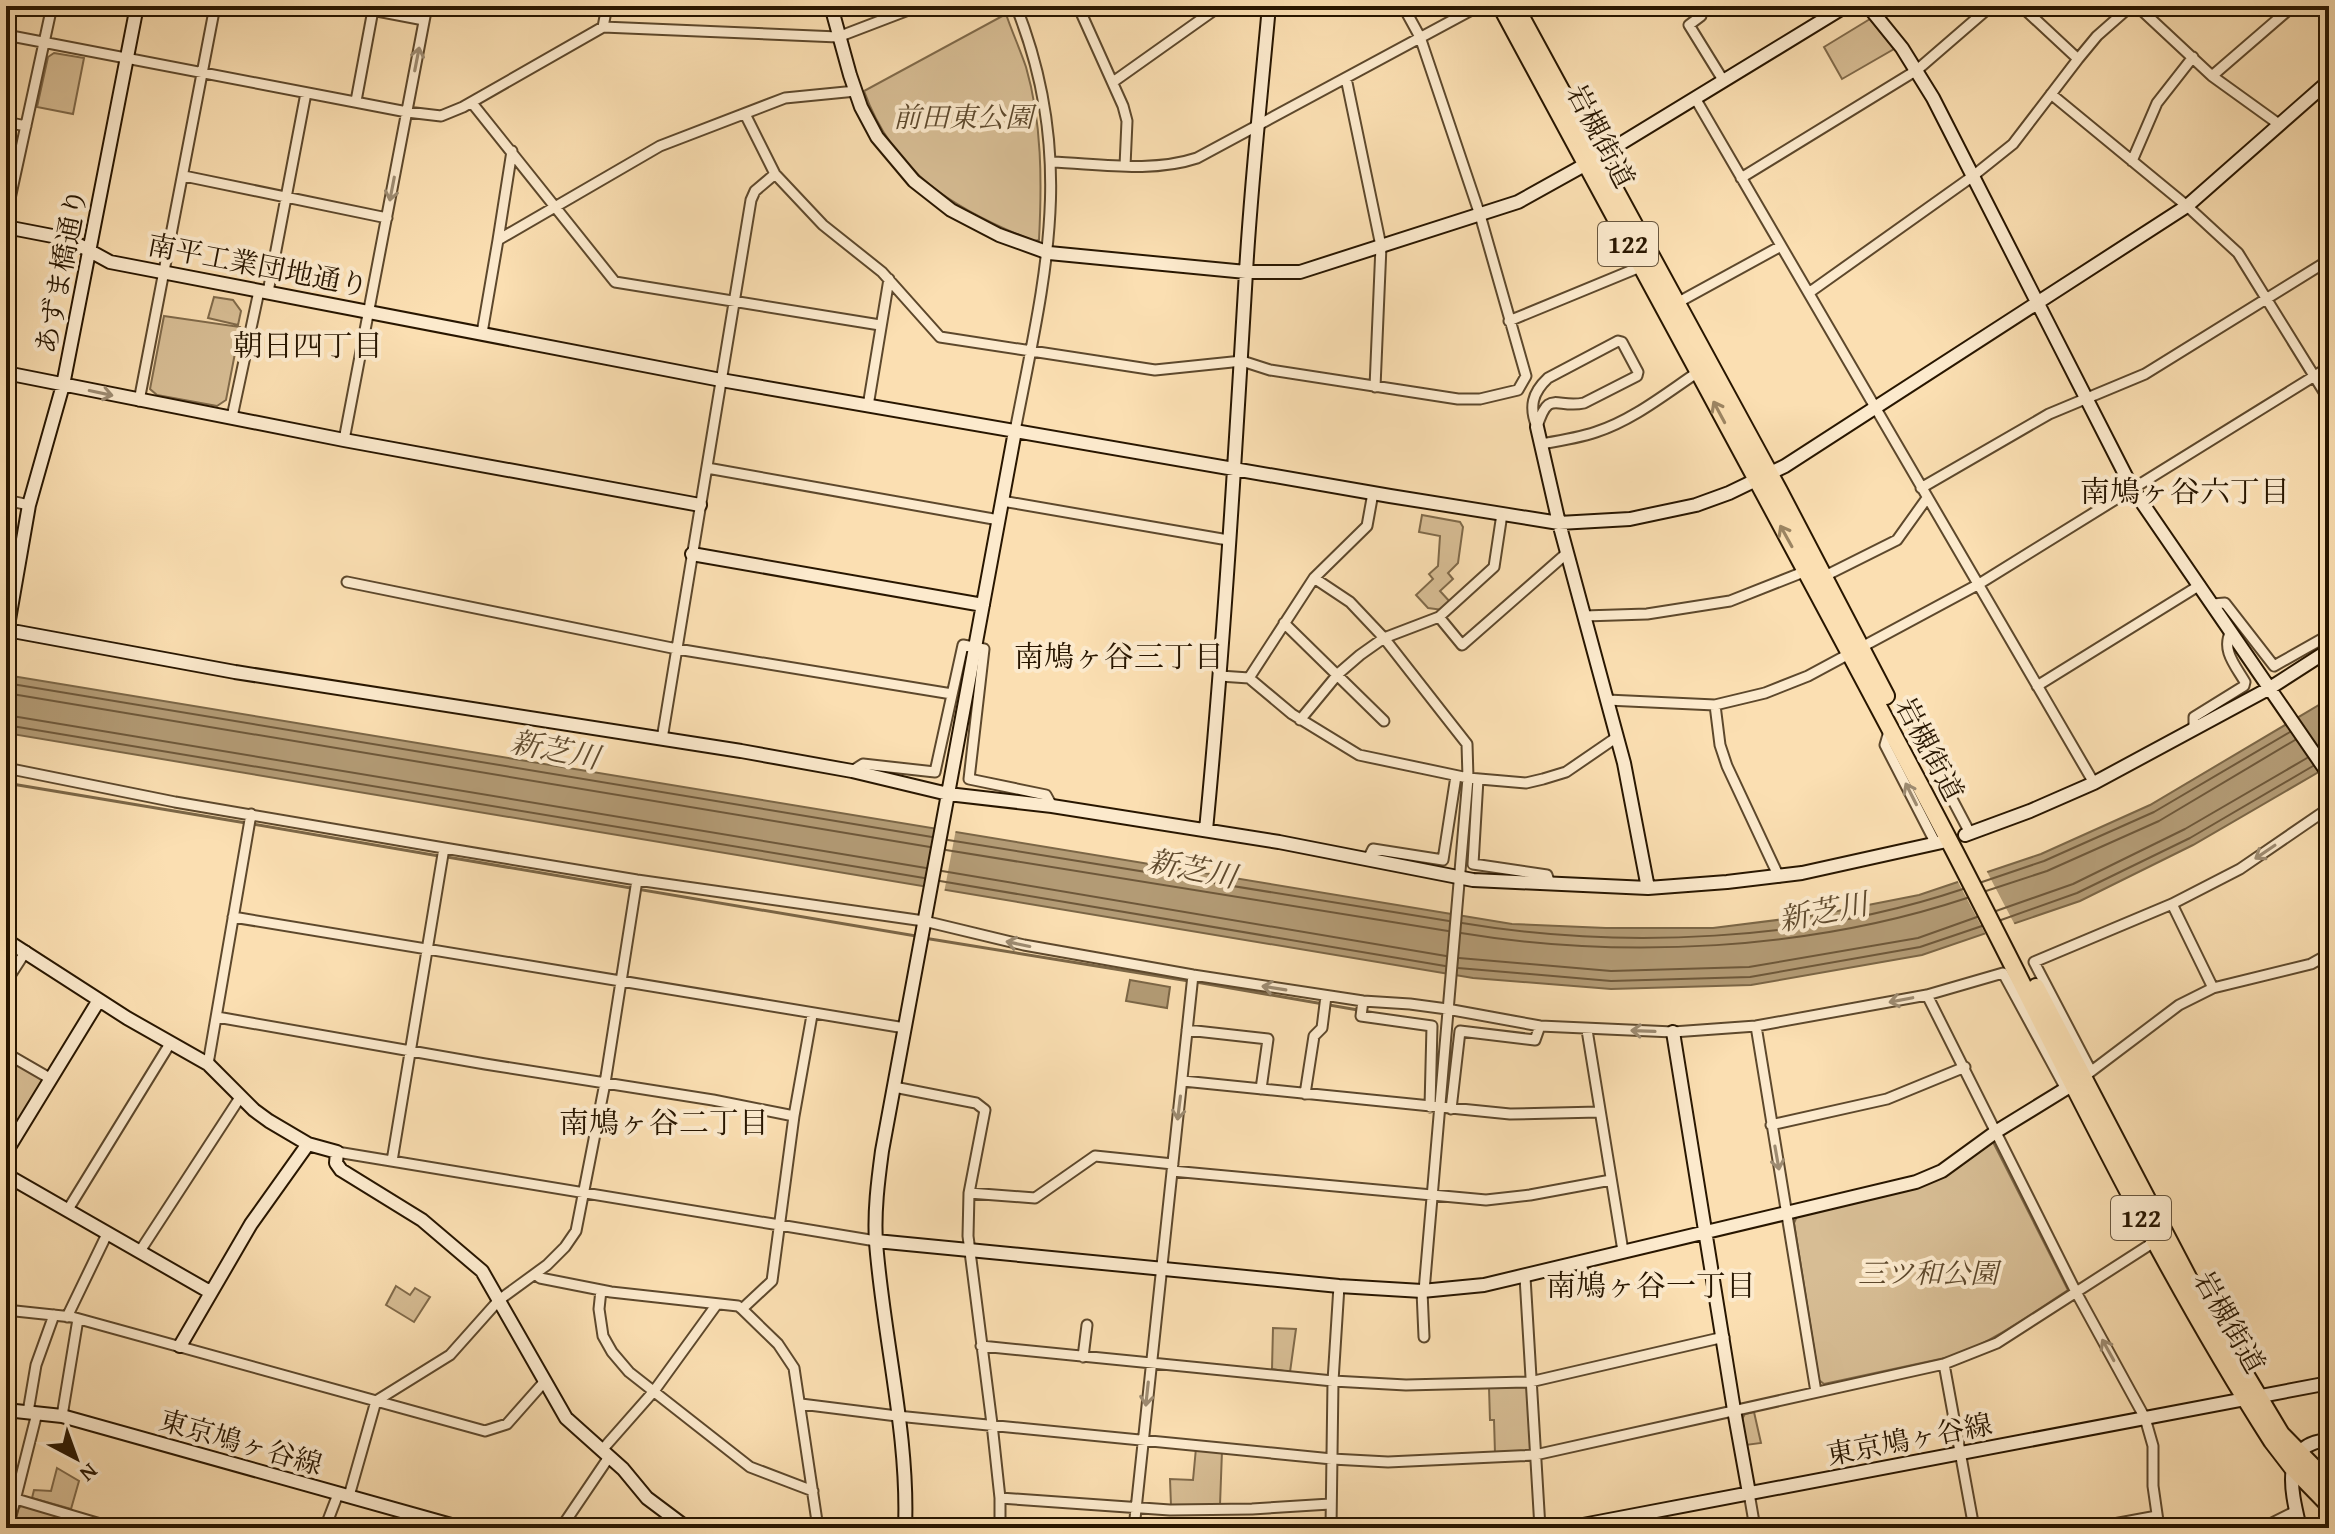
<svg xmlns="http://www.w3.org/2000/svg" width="2335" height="1534" viewBox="0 0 2335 1534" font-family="'Gentium Book Plus','Noto Serif JP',serif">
  <rect width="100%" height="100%" fill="#fbdfb2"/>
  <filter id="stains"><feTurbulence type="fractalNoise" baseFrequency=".0025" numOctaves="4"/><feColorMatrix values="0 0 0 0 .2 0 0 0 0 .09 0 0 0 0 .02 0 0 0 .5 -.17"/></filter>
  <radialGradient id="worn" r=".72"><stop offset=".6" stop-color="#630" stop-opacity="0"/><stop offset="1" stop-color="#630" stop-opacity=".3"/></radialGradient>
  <path fill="#d7bd94" stroke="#806a4a" stroke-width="2" d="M1006,14C1012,32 1020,49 1026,67C1042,122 1042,182 1039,240L1034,241C955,210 894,174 864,91Z
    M1870,19L1894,49L1842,79L1824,47Z
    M54,53L84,58L73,114L37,107L48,57Z
    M214,297L233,300L241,311L238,325L208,318Z
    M164,316L240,327L226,400L217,406L157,395L150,389Z
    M1422,515L1460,522L1463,527L1458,563L1448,573L1453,579L1440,591L1451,603L1443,610L1428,608L1416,595L1433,579L1429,574L1438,566L1440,536L1419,532Z
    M6,1058L42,1078V1081L6,1140Z
    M1993,1142L2068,1290C2031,1314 1996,1340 1954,1356L1824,1384L1819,1380L1794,1223L1797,1216L1936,1179L1956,1169Z
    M396,1286L410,1295L415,1288L430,1297L414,1322L386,1305Z
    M1273,1328L1296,1329L1290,1372L1272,1369Z
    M1525,1387L1527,1389L1531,1448L1528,1452L1495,1453L1494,1420H1490L1489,1388Z
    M1754,1412L1761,1443L1746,1445L1742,1419L1745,1414Z
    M1196,1448L1222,1451L1220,1505L1171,1506L1170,1479L1193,1480Z
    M57,1468L79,1481L71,1509L32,1498L34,1490L51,1491Z
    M22,1505L82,1523L84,1528H13L18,1509Z"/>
  <path fill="#b39b75" stroke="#7b6646" stroke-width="2" d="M6,675L1512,924L1606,928H1713L1817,915L1919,895L2041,854L2150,805L2329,699V766L2193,845L2080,901L1922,955L1751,985L1611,989L1473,978L6,733Z
    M1130,980L1170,987L1167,1008L1126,1001Z"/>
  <path fill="#fbdfb2" d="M936,826L956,829L944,893L924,890Z
    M1985,868L2016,927L1987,937L1956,878Z"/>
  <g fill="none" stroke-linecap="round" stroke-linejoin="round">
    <path stroke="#6e583a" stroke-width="2" d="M6,683L932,837
      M6,693L930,847
      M6,715L926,868
      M6,725L924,878
      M948,840L1449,921
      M946,850L1448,931
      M942,871L1446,956
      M940,881L1445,966
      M1982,882L2044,861L2154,812L2290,732
      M1986,891L2047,871L2159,821L2295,740
      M1996,911L2073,884L2185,829L2307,758
      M2001,920L2077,893L2190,838L2313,766
      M1462,923C1623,950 1808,941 1963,889
      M1461,933C1624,960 1810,950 1967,898
      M1459,958L1611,971L1749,967L1918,938L1977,917
      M1458,968L1611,981L1750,977L1920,947L1982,926"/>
    <path stroke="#7b6646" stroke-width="3" d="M6,783L246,823
      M253,824L439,856
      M447,857L916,936
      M924,938L1189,981
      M1196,982L1358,1010"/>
    <g stroke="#5d482c" stroke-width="13">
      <path id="street" d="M351,6L424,20
        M1078,6L1123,106L1127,121L1125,166
        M1700,6L1701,16L1689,25L1723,80
        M2021,6L2078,59
        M2137,6L2212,76L2280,125
        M603,27L838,37L919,6
        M6,35L407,112L441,116L463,107L603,27L607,6
        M2212,76L2293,6
        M1346,78L1381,246L1375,387
        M1113,82L1220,6
        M2051,94L2187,206L2238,253L2329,400
        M1695,98L2094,783
        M356,101L373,10
        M472,103L615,282L880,325
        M745,114L775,174L823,225L882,272L940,337L1155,370L1242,361L1270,370L1458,399H1480L1518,390L1526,376L1480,215L1420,37L1403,6
        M6,122L26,126
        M2132,161L2157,103L2193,57
        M1052,162C1100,164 1152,173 1197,158L1479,6
        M184,176L387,218
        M1741,178L1917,70L1991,6
        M6,217L52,6
        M498,240L512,151
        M268,292L306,93
        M1810,292L1973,176L2013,144L2078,59L2097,36L2131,6
        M1677,303L1781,246
        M1509,321L1640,267
        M482,333L498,240L660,146L785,98L856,91
        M1618,341L1622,342L1638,372L1637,376L1584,403C1556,409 1549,388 1537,427C1529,407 1532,393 1548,378Z
        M139,401L215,6
        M868,406L889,279
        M232,417L259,291
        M1015,431C1045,276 1077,160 1016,6
        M344,440L427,6
        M1541,444C1559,441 1578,438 1596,432C1633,420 1665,394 1698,372
        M707,468L999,520
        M1921,488L2049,414L2145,374L2329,260
        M6,500L29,505
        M1002,501L1228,540
        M1825,576L1897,540L1927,498
        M1314,578L1350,602L1384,638L1445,716L1467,744L1468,778L1424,1291
        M347,582L677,649L952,694
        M2213,604L2225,603L2274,666L2329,635
        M1584,616L1647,614L1730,601L1806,571
        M1439,617L1462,645L1567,553
        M1284,623L1384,721
        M1220,676L1249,678L1314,578L1367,526L1373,493
        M1249,678L1292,714L1359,755L1468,778L1526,783L1543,779L1566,772L1617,737
        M2037,686L2200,585
        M1607,700L1715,705L1765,693L1808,676L1979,584L2329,367
        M1715,705L1720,745L1727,766L1779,877
        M1300,720L1338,674L1360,655L1384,638L1439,617L1494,567L1502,514
        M1912,723L1970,833
        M1890,728L1885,745L1936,844
        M2194,729V717L2244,686L2245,682C2235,665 2221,650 2231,631
        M662,739L751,200L755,191L775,174
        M6,768L175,802L444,848L637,880L924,921L1024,945L1193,975L1363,1001L1410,1004L1447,1009L1540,1026L1673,1032L1756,1026L1927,995L2003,973L2066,1089
        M852,771L863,764L935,772L963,645L984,649L969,779L1046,795L1052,806
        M1478,779L1473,864L1547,875L1550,884
        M1368,859L1373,849L1443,860L1456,776
        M2172,904L2213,988
        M233,917L905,1028
        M6,982L26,951
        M1927,995L2076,1292L2145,1418L2153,1446V1486L2159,1528
        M1363,1001L1361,1016L1432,1026L1430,1107
        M217,1017L485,1064L713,1100L794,1116
        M1756,1026L1816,1392
        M1187,1030L1268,1039L1261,1089
        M1587,1030L1623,1251
        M6,1053L51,1079
        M208,1064L251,814
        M2091,1071L2034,962L2172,904L2240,869L2329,808
        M2089,1073L2179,1005L2213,988L2311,964L2329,954
        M1183,1081L1510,1114L1599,1112
        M894,1087L976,1103L985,1110L969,1193L968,1236L992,1424L1000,1498V1528
        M1305,1094L1314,1036L1322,1028L1326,996
        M1451,1109L1460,1031L1535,1040L1540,1026
        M1771,1125L1887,1099L1965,1067
        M337,1152L876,1241
        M392,1161L444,848
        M1172,1171L1486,1200L1530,1195L1611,1180
        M969,1193L1035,1198L1095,1156L1173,1164
        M67,1211L171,1042
        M140,1251L241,1096
        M1581,1263L1586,1285
        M535,1274L540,1278L611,1292L738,1306L742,1309L778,1344L794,1368L818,1528
        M1525,1277L1540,1528
        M601,1290L599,1309L603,1336L612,1352L629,1372L750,1467L813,1491
        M1422,1291L1424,1337
        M742,1309L772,1281L794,1116L812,1015
        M6,1310L72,1317L485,1431L507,1424L545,1381
        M67,1317L107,1234
        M981,1346L1333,1381L1406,1385L1530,1382L1724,1337
        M1083,1357L1087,1325
        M1944,1364L1974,1528
        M801,1404L897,1416L1332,1459L1388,1462L1535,1455L1944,1364L1997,1343L2154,1242
        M28,1412L36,1365L54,1315
        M62,1416L78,1319
        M602,1450L654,1391L717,1304
        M1749,1493L1755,1528
        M349,1496L376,1401L450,1355L499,1300L547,1265L565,1247L576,1231L605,1083L637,880
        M1000,1498L1170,1510L1252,1509L1330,1504
        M16,1499L114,1528
        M8,1528L37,1413
        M325,1528L338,1494
        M561,1528L609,1457
        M1134,1528L1193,975
        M1331,1528L1333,1381L1339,1286
        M2092,1528L2157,1516
        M2262,1528L2296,1511"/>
    </g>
    <g stroke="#281600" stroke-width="16">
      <path id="secondary" d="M831,6L850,75L861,107L877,137L914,181L951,210L999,235L1049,253L1246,272H1300L1518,202L1597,158L1846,6
        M1868,6L1902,48L1933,98L2132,488L2329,775
        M6,227L68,239L110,262L721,380L1390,496L1559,523L1630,519L1696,505L1729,493L1785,466L2187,206L2329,81
        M6,373L344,440L700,505
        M1537,427L1559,523L1624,763L1648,888
        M692,554L983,605
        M7,630L235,672L741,751L852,771L948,794L1052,806L1279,842L1473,880L1648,888L1727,882L1802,873L1942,842
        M6,637L29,505L63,385L137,6
        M1206,830C1224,644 1235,458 1246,272C1251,184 1261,95 1269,6
        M1965,835L2030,811L2094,783L2270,688L2329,650
        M6,940L127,1018L208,1064L254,1110L269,1121L308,1144L337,1152L336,1163L341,1170L422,1220L482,1271L566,1418L623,1469L647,1498L687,1528
        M1673,1032L1734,1410L1749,1493
        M6,1152L99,1000
        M6,1175L210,1292
        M876,1241L1339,1286L1422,1291L1484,1285L1916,1182L1942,1171L1997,1131L2080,1080
        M180,1346L251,1224L308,1144
        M6,1410L62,1416L462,1528
        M905,1528C909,1435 883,1336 876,1242C874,1212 878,1181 882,1151L1015,431
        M1567,1528L2329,1383
        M2300,1528C2292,1494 2278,1443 2329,1440"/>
    </g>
    <g stroke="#281600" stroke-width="20">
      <path id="highway" d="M1501,6C1652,287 1806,567 1954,850C2057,1049 2151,1252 2272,1441L2292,1467L2329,1505
        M1515,6L1779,491L1886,696
        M2036,987L2193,1287L2281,1434L2329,1483"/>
    </g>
    <use href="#street" stroke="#fceacd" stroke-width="9"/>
    <use href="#secondary" stroke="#fceacd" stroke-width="12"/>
    <use href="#highway" stroke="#fbdfb2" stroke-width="16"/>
  </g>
  <defs><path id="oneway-shaft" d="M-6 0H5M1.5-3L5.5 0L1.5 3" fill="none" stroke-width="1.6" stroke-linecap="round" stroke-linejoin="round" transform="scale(2)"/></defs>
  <g stroke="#9d8b71">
    <use href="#oneway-shaft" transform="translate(417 59) rotate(-79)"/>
    <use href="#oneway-shaft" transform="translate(392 189) rotate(101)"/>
    <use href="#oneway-shaft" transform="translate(101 393) rotate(12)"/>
    <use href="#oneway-shaft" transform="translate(1911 794) rotate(-117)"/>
    <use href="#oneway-shaft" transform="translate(2265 852) rotate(146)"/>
    <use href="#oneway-shaft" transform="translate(1018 944) rotate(-168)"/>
    <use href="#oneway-shaft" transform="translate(1274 988) rotate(-171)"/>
    <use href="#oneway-shaft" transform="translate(1901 1000) rotate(169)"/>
    <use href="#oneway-shaft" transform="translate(1643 1031) rotate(-178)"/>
    <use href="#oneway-shaft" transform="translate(1179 1108) rotate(97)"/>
    <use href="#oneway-shaft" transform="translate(1777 1158) rotate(80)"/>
    <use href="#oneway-shaft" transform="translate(2108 1350) rotate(-119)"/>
    <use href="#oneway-shaft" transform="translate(1147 1394) rotate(96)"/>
  </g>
  <g stroke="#9c8562">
    <use href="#oneway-shaft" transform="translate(1719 412) rotate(-118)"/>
    <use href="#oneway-shaft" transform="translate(1786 536) rotate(-119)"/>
  </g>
  <g text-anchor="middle" stroke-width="8" stroke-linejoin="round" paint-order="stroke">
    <g fill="#fceacd" stroke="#68563e" stroke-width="2">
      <rect x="1598" y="222" width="60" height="44" rx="6"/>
      <rect x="2111" y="1196" width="60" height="44" rx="6"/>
    </g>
    <g font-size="26" font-weight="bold" fill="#281600">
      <text x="1628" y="253">122</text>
      <text x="2141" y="1227">122</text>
    </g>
    <g font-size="28" font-style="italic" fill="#5d482c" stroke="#fceacd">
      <text x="963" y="127">前田東公園</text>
      <text x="1928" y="1283">三ツ和公園</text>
    </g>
    <g font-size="28" fill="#281600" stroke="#fceacd">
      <text transform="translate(1601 136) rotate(62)" y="10">岩槻街道</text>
      <text transform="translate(258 265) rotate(11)" y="10">南平工業団地通り</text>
      <text transform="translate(61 271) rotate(-79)" y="10">あずま橋通り</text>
      <text transform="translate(1930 749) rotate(62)" y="10">岩槻街道</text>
      <text transform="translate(2230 1322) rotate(60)" y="10">岩槻街道</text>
      <text transform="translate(1909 1439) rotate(-11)" y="10">東京鳩ヶ谷線</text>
      <text transform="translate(241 1442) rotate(16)" y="10">東京鳩ヶ谷線</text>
    </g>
    <g font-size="30" fill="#281600" stroke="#fceacd">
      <text x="308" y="356">朝日四丁目</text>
      <text x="2185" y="502">南鳩ヶ谷六丁目</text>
      <text x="1119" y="667">南鳩ヶ谷三丁目</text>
      <text x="664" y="1133">南鳩ヶ谷二丁目</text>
      <text x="1651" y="1296">南鳩ヶ谷一丁目</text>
    </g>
    <g font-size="30" font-style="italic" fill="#604b2f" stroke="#fceacd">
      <text transform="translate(555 750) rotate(11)" y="10">新芝川</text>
      <text transform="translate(1192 869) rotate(11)" y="10">新芝川</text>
      <text transform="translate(1823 912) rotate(-11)" y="10">新芝川</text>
    </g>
  </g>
  <rect width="2335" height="1534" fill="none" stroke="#fbdfb2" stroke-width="32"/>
  <rect x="8" y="8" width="2319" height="1518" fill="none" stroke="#281600" stroke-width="4"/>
  <rect x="16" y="16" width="2303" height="1502" fill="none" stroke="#281600" stroke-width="2"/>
  <g transform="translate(76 1458) rotate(139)" stroke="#fceacd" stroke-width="6" paint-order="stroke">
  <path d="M0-6L14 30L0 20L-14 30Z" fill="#281600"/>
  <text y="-12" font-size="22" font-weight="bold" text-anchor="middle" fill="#281600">N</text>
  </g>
  <rect width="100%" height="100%" filter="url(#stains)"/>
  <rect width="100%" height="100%" fill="url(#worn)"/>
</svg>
